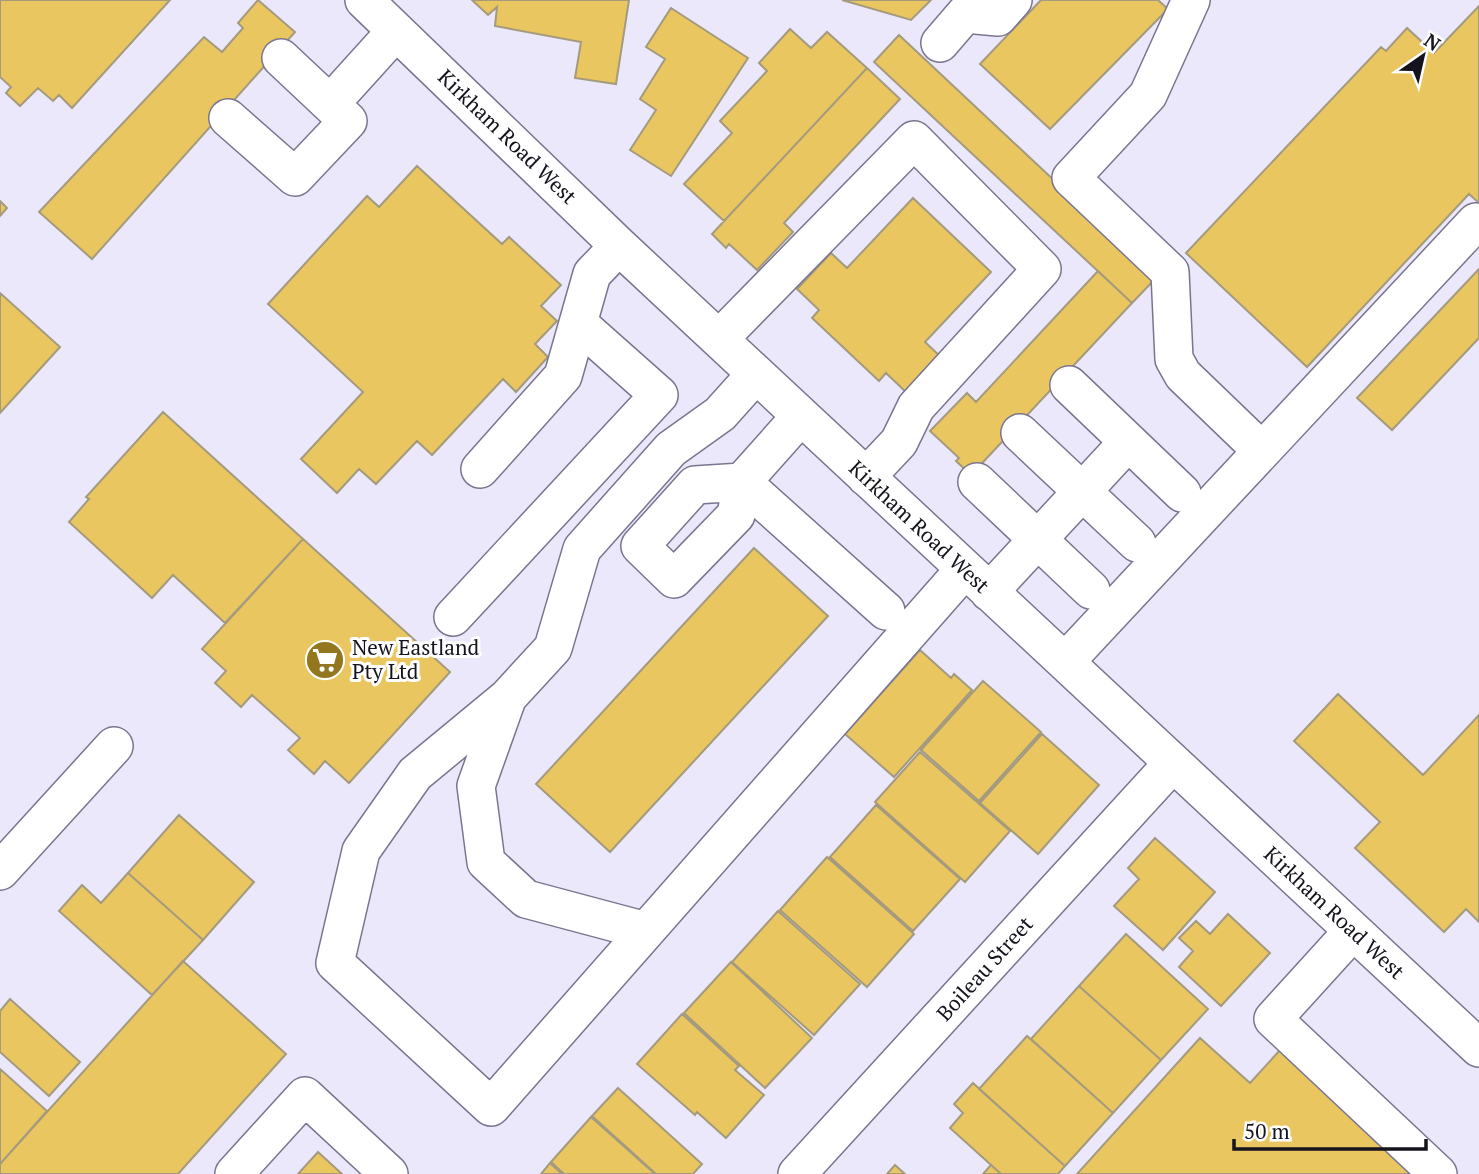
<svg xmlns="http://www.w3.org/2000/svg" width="1479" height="1174" viewBox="0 0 1479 1174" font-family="'PT Serif',serif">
  <rect width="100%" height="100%" fill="#ebe8fb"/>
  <path fill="#eac661" stroke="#a49a7e" stroke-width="2" d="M0,0H170L72,108L59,95L53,101L38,88L20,106L6,93L11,87L0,77Z
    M258,0L295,32L92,259L39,212L204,37L222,52L243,28L238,23Z
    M472,0H629L616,84L575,78L581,42L495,26L497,7L488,15Z
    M842,0H931L911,20Z
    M1041,0H1158L1168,9L1050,129L980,64Z
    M1479,6V203L1469,194L1307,367L1186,253L1381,47L1386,51L1407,28L1434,53Z
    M671,8L748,58L671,176L630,150L656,110L640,99L665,59L646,47Z
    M790,29L811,48L827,32L867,68L724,221L684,184L732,133L720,121L767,71L759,63Z
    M899,35L1157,277L1132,303L874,62Z
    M867,68L900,99L784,223L793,232L757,270L729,244L726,248L712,234Z
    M417,166L502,244L509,237L561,285L541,306L557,321L535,344L548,357L516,392L503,379L432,455L417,441L376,484L359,469L337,493L301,459L363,392L268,304L367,196L379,207Z
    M913,198L991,272L925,342L942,358L908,394L886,373L879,381L812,318L819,310L797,289L831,253L847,268Z
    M0,201L7,208L0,216Z
    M1479,269V338L1392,430L1357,398Z
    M1098,271L1132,303L971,475L956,461L959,458L930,431L967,393L976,402Z
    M0,293L60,347L0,413Z
    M163,412L303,539L225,623L173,575L152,598L69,522L89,499L86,497Z
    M303,539L450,672L349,783L325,761L314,774L288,750L300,738L252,695L241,707L215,683L226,671L202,649Z
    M754,548L828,616L610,852L536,784Z
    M920,650L951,678L954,674L972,690L894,777L845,734Z
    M983,681L1041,732L979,801L921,750Z
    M1338,694L1423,775L1479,715V922L1466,909L1444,932L1355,848L1380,822L1294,741Z
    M1042,734L1099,785L1038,854L980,803Z
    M920,752L1010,831L965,882L875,802Z
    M876,805L960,879L913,931L830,857Z
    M179,815L254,882L203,940L128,873Z
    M1155,838L1215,892L1163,950L1114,906L1139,879L1128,868Z
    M827,857L914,934L867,987L780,910Z
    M128,873L203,940L152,995L59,911L82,885L101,903Z
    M778,911L860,984L814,1035L732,962Z
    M1228,914L1270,953L1221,1006L1179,967L1193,951L1179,938L1196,921L1210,934Z
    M1126,934L1208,1009L1161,1060L1079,986Z
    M183,961L286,1054L178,1174H0V1164Z
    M731,962L812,1038L765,1088L684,1013Z
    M1079,986L1161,1060L1113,1113L1031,1039Z
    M10,999L80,1062L49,1096L0,1052V1011Z
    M682,1014L739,1066L735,1070L764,1095L726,1138L697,1112L695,1115L637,1064Z
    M1027,1036L1113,1113L1065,1166L979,1089Z
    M1200,1038L1250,1083L1281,1049L1420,1174H1077Z
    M0,1069L47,1111L0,1164Z
    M973,1083L1065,1166L1058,1174H1001L950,1128L963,1113L954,1104Z
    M618,1088L702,1164L693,1174H656L592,1116Z
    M591,1117L655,1174H564L551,1162Z
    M318,1152L342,1174H298Z
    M550,1163L562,1174H541Z
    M895,1165L905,1174H887Z
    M991,1165L1001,1174H983Z"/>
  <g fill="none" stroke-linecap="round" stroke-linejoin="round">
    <g stroke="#797590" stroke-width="40">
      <path id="minor" d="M364,0L619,246L1479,1048
        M1191,0L1148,95L1071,178L1170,272L1174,359L1183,375L1262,451
        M940,43L965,14L998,17L1013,0
        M330,104L396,31
        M228,118L295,177L348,121L281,58
        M719,339L914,140L1042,269L916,407L899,442L866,477
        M756,374L720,414L671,449L582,549L553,648L507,698L415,774L361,851L335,963L491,1107L964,570
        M1069,385L1182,493
        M801,416L742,482L695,485L640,546L674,579L736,515L742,482L886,611
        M1020,433L1137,543
        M480,469L563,376L592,274L619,246
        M977,482L1091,590
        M989,592L1128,442
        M453,617L659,395L579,324
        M1065,662L1476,222
        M507,699L476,786L486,862L526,899L646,931
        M0,871L114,746
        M1353,931L1273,1019L1438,1174
        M234,1174L305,1096L389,1174
        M797,1174L1173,763"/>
    </g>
    <use href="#minor" stroke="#fff" stroke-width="37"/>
  </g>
  <defs>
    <g id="supermarket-disc" transform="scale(2.0125)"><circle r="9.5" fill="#93771e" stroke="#fff"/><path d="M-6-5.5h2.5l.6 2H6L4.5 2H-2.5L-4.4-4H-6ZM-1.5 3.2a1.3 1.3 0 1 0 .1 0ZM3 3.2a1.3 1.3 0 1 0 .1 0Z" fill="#fff"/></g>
  </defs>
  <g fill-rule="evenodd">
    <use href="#supermarket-disc" x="325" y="660"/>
  </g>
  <g text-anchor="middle" stroke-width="6" stroke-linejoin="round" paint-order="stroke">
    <g font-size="21" fill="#15131d" stroke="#fff">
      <text transform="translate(507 137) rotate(44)" y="7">Kirkham Road West</text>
      <text transform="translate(919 527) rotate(43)" y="7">Kirkham Road West</text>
      <text transform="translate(1334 913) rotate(43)" y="7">Kirkham Road West</text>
      <text transform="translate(985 969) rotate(-48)" y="7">Boileau Street</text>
    </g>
    <g font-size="21" fill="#15131d" stroke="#fff" text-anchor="start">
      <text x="352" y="655">New Eastland<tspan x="352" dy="24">Pty Ltd</tspan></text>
    </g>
  </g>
  <g transform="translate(1423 56) rotate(34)" stroke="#ffffff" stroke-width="5" paint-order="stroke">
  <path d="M0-5L12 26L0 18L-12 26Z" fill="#15131d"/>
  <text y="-10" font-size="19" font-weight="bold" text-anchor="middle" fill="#15131d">N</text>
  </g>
  <path d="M1234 1139v10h192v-10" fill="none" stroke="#15131d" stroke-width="3.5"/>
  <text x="1244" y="1139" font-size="21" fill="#15131d" stroke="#ffffff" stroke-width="5" paint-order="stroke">50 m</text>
</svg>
